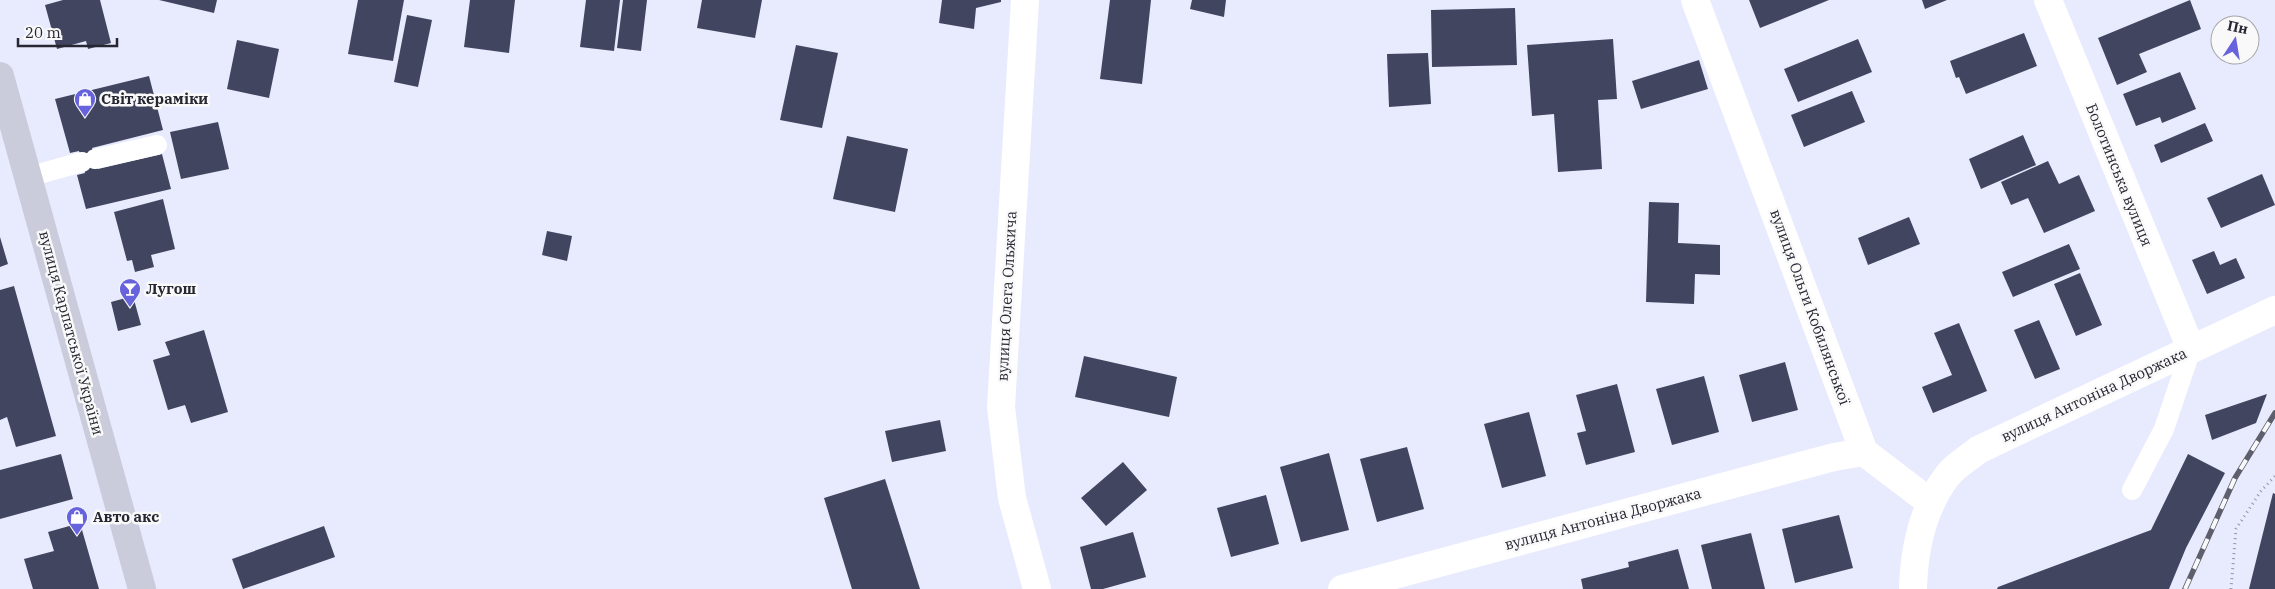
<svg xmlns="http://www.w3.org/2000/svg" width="2275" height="589" viewBox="0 0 2275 589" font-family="'IBM Plex Serif',serif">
  <rect width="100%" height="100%" fill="#e8eafe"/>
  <path fill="#42455f" d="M63,0H100L111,43L88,49L86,41L57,49L45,5Z
    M159,0H217L214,13Z
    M358,0H404L393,61L348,54Z
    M470,0H515L509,53L464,47Z
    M586,0H620L614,51L580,47Z
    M623,0H647L641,51L617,48Z
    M702,0H762L755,38L697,28Z
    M942,0H1001V2L976,8L974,29L939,23Z
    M1110,0H1151L1142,84L1100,79Z
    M1192,0H1226L1224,17L1190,9Z
    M1749,0H1829L1760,28Z
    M1922,0H1947L1925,9Z
    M2190,0L2201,29L2139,54L2147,72L2117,85L2098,38Z
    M1515,8L1517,65L1432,67L1431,10Z
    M407,15L432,20L418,87L394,82Z
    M2024,33L2037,66L1966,94L1959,77L1956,78L1950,61Z
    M1613,39L1617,99L1598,100L1602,169L1558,172L1554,114L1532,116L1527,45Z
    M1858,39L1872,72L1798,102L1784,69Z
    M237,40L279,49L269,98L227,89Z
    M796,45L838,53L822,128L780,120Z
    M1428,53L1431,104L1389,107L1387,54Z
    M1699,60L1708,89L1641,109L1632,81Z
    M2180,72L2196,109L2162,123L2160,117L2136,126L2123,94Z
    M149,76L163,130L92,148L98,169L162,154L171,189L86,209L77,175L85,173L79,151L70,153L55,99Z
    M1852,91L1865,122L1804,147L1791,115Z
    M218,122L229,169L181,179L170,132Z
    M2205,123L2213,141L2161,163L2154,145Z
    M2023,135L2036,165L1981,189L1969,159Z
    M847,136L908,149L895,212L833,199Z
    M2048,161L2059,184L2079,175L2095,211L2044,233L2028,198L2011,205L2001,182Z
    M2262,174L2275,205L2221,228L2207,198Z
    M163,199L175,249L151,255L154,267L135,272L132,260L127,261L114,212Z
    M1649,202L1679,203L1678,243L1720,245V275L1695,274L1694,304L1646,302Z
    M1909,217L1920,244L1868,265L1858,238Z
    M547,231L572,236L567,261L542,255Z
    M0,237L8,264L0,267Z
    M2069,244L2080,269L2013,297L2002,272Z
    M2214,251L2220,265L2236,258L2245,278L2207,294L2192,260Z
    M2080,273L2102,325L2076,336L2054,284Z
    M14,286L56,436L16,447L7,417L0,420V290Z
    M133,296L141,325L118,331L111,302Z
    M2039,320L2060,369L2035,379L2014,330Z
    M1959,323L1987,391L1933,413L1922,387L1952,375L1934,333Z
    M204,330L228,412L191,423L185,405L168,410L153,360L170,355L165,342Z
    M1084,356L1177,377L1169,417L1075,397Z
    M1785,362L1798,410L1752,422L1739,375Z
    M1704,376L1719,432L1672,445L1656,389Z
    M1617,384L1635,452L1586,465L1577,433L1586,431L1576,395Z
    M2267,394L2256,423L2212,440L2205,415Z
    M1529,412L1546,476L1502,488L1484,424Z
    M940,420L946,451L892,462L885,431Z
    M1407,447L1424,509L1377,522L1360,459Z
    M1329,453L1349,530L1301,542L1280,467Z
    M61,454L73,499L0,519V470Z
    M2188,454L2225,473L2186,548L2169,589H1997L1998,587L2151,530Z
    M1123,462L1147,490L1106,526L1081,498Z
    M885,479L920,589H852L824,498Z
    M2273,493L2275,494V589H2249Z
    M1266,495L1279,544L1231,557L1217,508Z
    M1839,515L1853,568L1795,583L1782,529Z
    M80,523L99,589H33L24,559L54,551L48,532Z
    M324,526L335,557L243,589L232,559Z
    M1133,532L1146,577L1103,589H1091L1080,547Z
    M1751,533L1765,589H1712L1701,545Z
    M1678,549L1689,589H1583L1581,579L1629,567L1628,562Z"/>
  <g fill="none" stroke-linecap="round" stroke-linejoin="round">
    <path stroke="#9294a4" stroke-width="3" stroke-dasharray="1 4" stroke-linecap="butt" d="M2231,589L2236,529L2261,491L2275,476"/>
    <path stroke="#fff" stroke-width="20" d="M95,159L157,145
      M28,177L82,162
      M2132,490L2164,429L2191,349"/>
    <path stroke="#fff" stroke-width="28" d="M1025,0L1001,407L1012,498L1037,589
      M1695,0L1864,452L1931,503
      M2048,0L2191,349
      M1342,589L1834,457L1864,452"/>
    <path stroke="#fff" stroke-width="28" d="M1913,589C1914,549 1923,507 1948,475C1956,465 1969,458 1978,450L2275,310"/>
    <path stroke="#caccdb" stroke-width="28" d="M0,76L142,589"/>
    <g stroke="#5e5f6d" stroke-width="5.5">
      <path id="rail" d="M2185,589L2235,478L2275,413"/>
    </g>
    <use href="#rail" stroke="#f9f9f9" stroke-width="4" stroke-dasharray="11" stroke-linecap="butt"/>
  </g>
  <defs>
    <g id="shop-pin" transform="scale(1.125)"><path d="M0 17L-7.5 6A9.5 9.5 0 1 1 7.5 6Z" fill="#6763dc" stroke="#f9f9f9"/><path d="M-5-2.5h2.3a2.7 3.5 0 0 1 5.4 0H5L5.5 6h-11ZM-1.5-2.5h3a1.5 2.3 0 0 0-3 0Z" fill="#fff"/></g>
    <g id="bar-pin" transform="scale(1.125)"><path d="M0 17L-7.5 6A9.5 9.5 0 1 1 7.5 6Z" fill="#6763dc" stroke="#f9f9f9"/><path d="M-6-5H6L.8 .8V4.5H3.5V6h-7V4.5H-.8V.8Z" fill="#fff"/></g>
  </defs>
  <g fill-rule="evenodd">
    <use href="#shop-pin" x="85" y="99"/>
    <use href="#bar-pin" x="130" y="289"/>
    <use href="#shop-pin" x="77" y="517"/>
  </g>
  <g text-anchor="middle" stroke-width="5" stroke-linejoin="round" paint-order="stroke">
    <g font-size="15" font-weight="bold" fill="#262733" stroke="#f9f9f9" text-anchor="start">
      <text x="101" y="104">Світ кераміки</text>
      <text x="146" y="294">Лугош</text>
      <text x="93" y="522">Авто акс</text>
    </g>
    <g font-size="15" fill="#262733" stroke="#f9f9f9">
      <text transform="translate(2119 175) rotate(68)" y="5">Болотинська вулиця</text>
      <text transform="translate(1007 296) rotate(-87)" y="5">вулиця Олега Ольжича</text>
      <text transform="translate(1810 307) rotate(70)" y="5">вулиця Ольги Кобилянської</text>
      <text transform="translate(71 333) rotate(75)" y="5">вулиця Карпатської України</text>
      <text transform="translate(2094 395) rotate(-25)" y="5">вулиця Антоніна Дворжака</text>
      <text transform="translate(1603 519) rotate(-15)" y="5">вулиця Антоніна Дворжака</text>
    </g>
  </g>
  <g transform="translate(2235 40) rotate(12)"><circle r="24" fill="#f9f9f9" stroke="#a5a5aa"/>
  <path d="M0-4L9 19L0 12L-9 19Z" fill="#6763dc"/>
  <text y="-8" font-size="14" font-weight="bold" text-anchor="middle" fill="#262733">Пн</text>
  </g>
  <path d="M18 38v8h99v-8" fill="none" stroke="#262733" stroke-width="2.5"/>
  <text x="25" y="38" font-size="15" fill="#262733" stroke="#f9f9f9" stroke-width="4" paint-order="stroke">20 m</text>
</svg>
